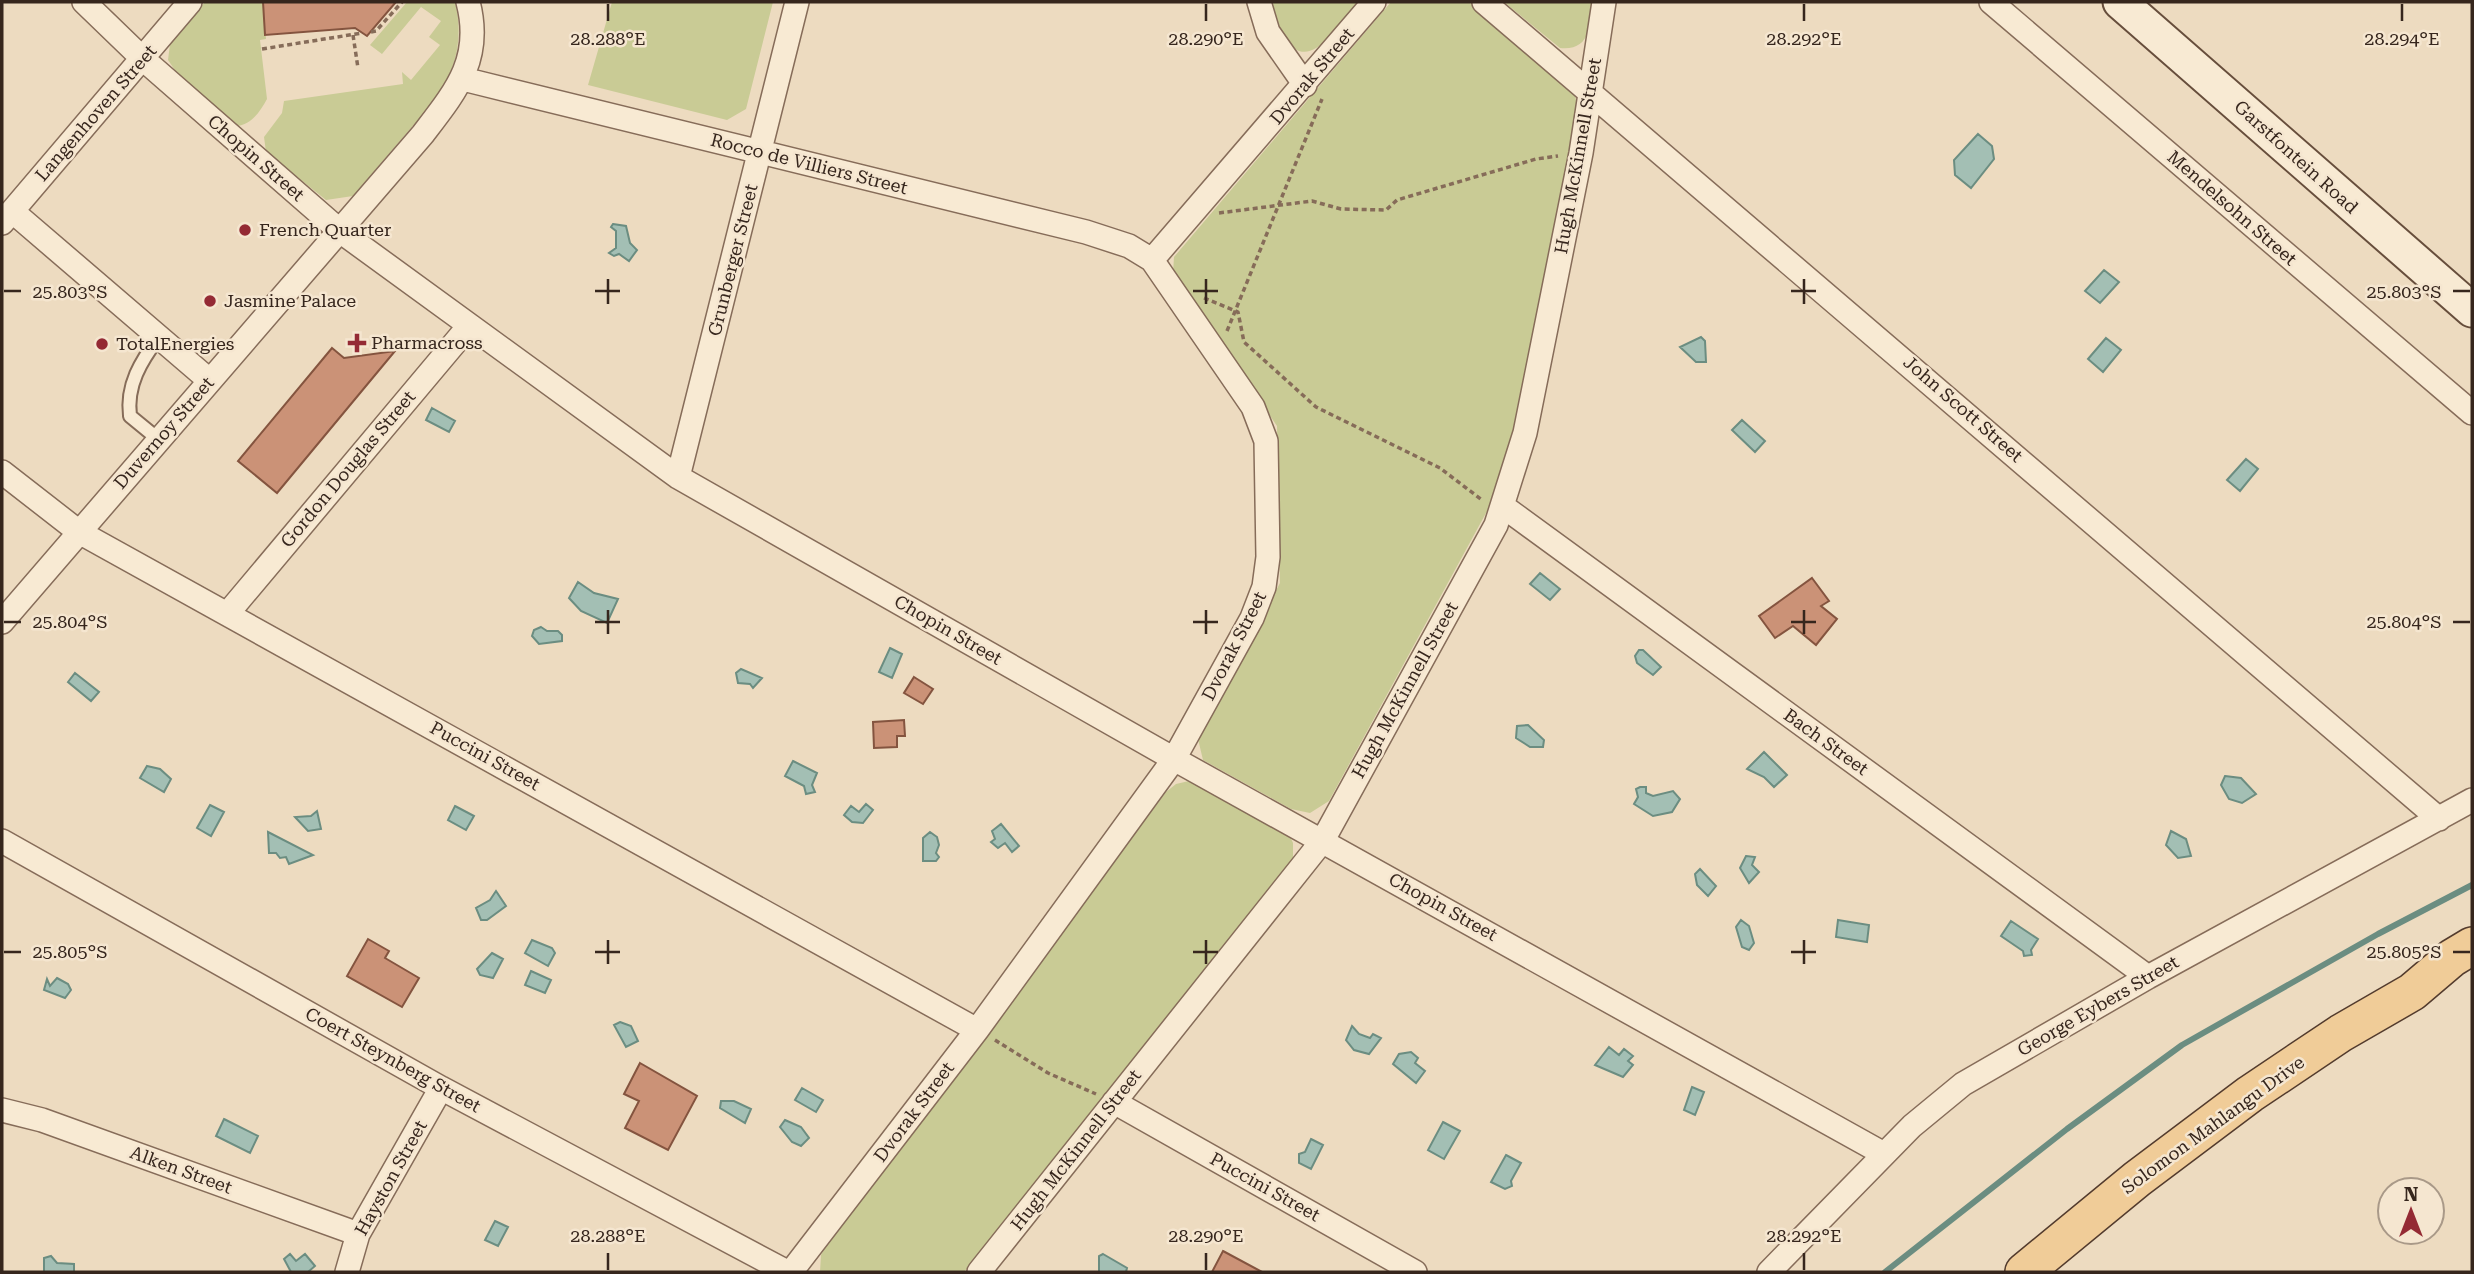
<svg xmlns="http://www.w3.org/2000/svg" width="2474" height="1274" viewBox="0 0 2474 1274" font-family="'Roboto Serif',serif">
  <rect width="100%" height="100%" fill="#eddbc0"/>
  <path fill="#c9cb95" d="M205,2H263L266,39L260,40L267,99C260,112 251,125 236,126L181,79L168,60L170,44Z
    M407,2H455C464,39 456,71 434,101L353,196L326,200L266,152L264,137L282,113L284,101L403,84L402,72L411,80L440,45L429,37L441,21L421,7L382,54L370,45Z
    M612,2H773L746,109L727,120L588,85Z
    M1269,2H1361C1320,48 1297,86 1269,2Z
    M1391,2H1469L1569,88L1575,95L1578,110L1504,480L1329,801L1310,813L1291,809L1203,760L1198,739L1200,734L1280,583L1277,426L1173,273L1174,257Z
    M1504,2H1592C1590,25 1591,51 1560,48Z
    M1189,781L1200,783L1289,834L1293,843V863L1126,1076L964,1272H820L821,1255L826,1246L1166,792L1176,784Z"/>
  <path fill="#a3bfb4" stroke="#6b8d81" stroke-width="2" d="M1978,134L1992,146L1994,159L1971,188L1955,175L1954,160Z
    M613,224L626,226L630,243L637,250L629,261L619,254L614,256L609,253L616,248V231L611,227Z
    M2104,270L2119,282L2100,303L2085,291Z
    M1701,337L1705,341L1706,362H1696L1680,347Z
    M2106,338L2121,350L2103,372L2088,359Z
    M432,408L455,421L449,432L426,420Z
    M1742,420L1765,441L1755,452L1732,430Z
    M2246,459L2258,469L2240,491L2227,480Z
    M1540,573L1560,589L1550,600L1530,584Z
    M578,582L594,593L618,599L607,623L581,611L569,598Z
    M541,627L547,631H558L562,635V641L539,644L532,636L534,630Z
    M890,648L902,654L892,678L879,672Z
    M1639,650H1643L1661,667L1653,675L1637,663L1635,656Z
    M741,669L762,678L753,688L750,684L738,683L736,673Z
    M75,673L99,692L91,701L68,682Z
    M1528,725L1544,740L1543,747H1530L1516,738L1517,726Z
    M1764,752L1787,775L1774,787L1764,777L1747,769Z
    M793,761L817,773L812,785L815,792L806,794L804,786L785,776Z
    M147,766L160,769L171,779L164,792L140,778Z
    M2225,776L2241,778L2256,794L2242,803L2229,799L2221,785Z
    M1640,787H1646V793L1653,796L1673,791L1680,799L1672,812L1653,816L1634,804L1638,797L1636,789Z
    M866,804L873,810L863,823L852,822L844,815L851,806L859,812Z
    M210,805L224,812L211,836L197,828Z
    M455,806L474,816L466,830L448,820Z
    M317,811L321,829L308,831L295,817L311,816Z
    M1001,824L1019,846L1012,852L1005,843L998,848L991,842L995,839L992,831Z
    M2171,831L2186,839L2191,856L2178,858L2166,845Z
    M268,832L313,855L289,864L286,857L280,858L276,853H269Z
    M930,832L937,837L939,845L936,853L939,857L936,861H923V838Z
    M1746,856L1755,857L1752,865L1759,872L1749,883L1740,868Z
    M1700,869L1716,886L1708,896L1697,885L1695,874Z
    M496,891L506,906L487,920H481L476,908L490,900Z
    M1741,920L1749,926L1754,943L1749,950L1742,947L1736,927Z
    M1838,920L1869,925L1867,942L1836,937Z
    M2011,921L2038,939L2031,950L2032,955L2024,956L2023,951L2001,936Z
    M532,940L552,948L555,953L548,966L525,953Z
    M492,953L503,959L493,978L480,975L477,969Z
    M531,971L551,980L545,993L525,985Z
    M57,978L68,984L71,990L65,998L44,990L47,979L50,986Z
    M620,1022L631,1026L638,1041L626,1047L614,1025Z
    M1352,1026L1359,1034L1370,1038L1373,1034L1381,1038L1369,1054L1354,1050L1346,1040Z
    M1609,1047L1619,1055L1624,1049L1633,1056L1628,1061L1633,1065L1623,1077L1595,1065Z
    M1411,1052L1418,1058L1415,1063L1425,1071L1416,1083L1393,1064L1399,1054Z
    M1692,1087L1704,1092L1695,1115L1684,1110Z
    M802,1088L823,1100L816,1112L795,1100Z
    M721,1101H734L751,1109L745,1123L720,1108Z
    M224,1119L258,1136L250,1153L216,1136Z
    M785,1120L801,1127L809,1138L801,1146L792,1142L780,1127Z
    M1443,1122L1460,1131L1444,1159L1428,1150Z
    M1311,1139L1323,1145L1311,1169L1299,1163V1154L1305,1152Z
    M1506,1155L1521,1163L1511,1181L1512,1186L1505,1189L1491,1182Z
    M495,1221L508,1227L498,1246L485,1240Z
    M290,1254L296,1261L305,1254L315,1266L308,1272H291L284,1259Z
    M1103,1254L1127,1268L1126,1272H1099V1256Z
    M51,1256L57,1263L74,1264V1272H44V1258Z"/>
  <g fill="none" stroke-linecap="round" stroke-linejoin="round">
    <path stroke="#6b8d81" stroke-width="6" d="M1885,1272L2067,1129L2182,1045L2378,934L2472,885"/>
  </g>
  <path fill="#cb9277" stroke="#84543f" stroke-width="2" d="M263,2H396L367,36L355,28L265,35Z
    M332,348L344,358L395,351L277,493L238,461Z
    M1812,578L1829,601L1821,606L1837,619L1816,645L1793,626L1775,638L1759,616Z
    M914,677L933,689L923,704L904,693Z
    M904,720L905,736H897V747L874,748L873,722Z
    M368,939L389,951L385,958L419,978L402,1007L347,976Z
    M640,1063L697,1096L668,1150L625,1128L639,1101L624,1094Z
    M1223,1251L1262,1272H1212Z"/>
  <g fill="none" stroke-linecap="round" stroke-linejoin="round">
    <g stroke="#866c59" stroke-width="16">
      <path id="lane" d="M158,439L130,416C126,385 141,361 159,337"/>
    </g>
    <g stroke="#866c59" stroke-width="26">
      <path id="street" d="M84,2L143,59L340,231L678,477L1174,759L1884,1154
        M1259,2L1268,32L1305,85
        M1484,2L2439,819
        M1991,2L2472,413
        M463,79L1086,232L1129,246L1152,260L1253,407L1266,441L1268,557L1264,587L1252,618L1174,759L977,1030L791,1272
        M12,211L209,380
        M2,223L190,2
        M1152,260L1374,2
        M2,472L79,532L977,1030
        M678,477L797,2
        M1504,507L2148,977
        M228,613L469,326
        M2,622L423,134C456,91 483,59 468,2
        M2,841L441,1088L787,1272
        M1114,1102L1415,1272
        M2,1110L42,1120L358,1234
        M347,1272L358,1234L441,1088
        M979,1272L1323,840L1496,525L1525,433L1581,153L1604,2
        M1769,1272L1912,1126L1963,1084L2148,977L2472,800"/>
    </g>
    <g stroke="#674e3c" stroke-width="37">
      <path id="secondary" d="M2120,2L2472,310"/>
    </g>
    <g stroke="#533b2d" stroke-width="40">
      <path id="primary" d="M2024,1272L2137,1179L2250,1094L2341,1033L2412,992L2452,958L2472,946"/>
    </g>
    <path stroke="#866c59" stroke-width="3.5" stroke-dasharray="5 3.5" stroke-linecap="butt" d="M371,32L376,31L402,2
      M353,35L358,68
      M262,49L362,33
      M1219,213L1312,201L1341,209L1386,210L1397,200L1536,159L1558,156
      M1204,298L1238,312L1244,342L1316,407L1440,468L1482,500
      M1227,331L1322,99
      M995,1040L1048,1073L1096,1094"/>
    <use href="#lane" stroke="#f8ead3" stroke-width="12"/>
    <use href="#street" stroke="#f8ead3" stroke-width="23"/>
    <use href="#secondary" stroke="#f8ead3" stroke-width="33"/>
    <use href="#primary" stroke="#f0cc98" stroke-width="37"/>
  </g>
  <path fill="none" stroke="#36261d" stroke-width="2.5" d="M608,4V21M1206,4V21M1804,4V21M2402,4V21M608,279V304M1206,279V304M1804,279V304M4,291H21M595,291H620M1193,291H1218M1791,291H1816M2453,291H2470M608,610V634M1206,610V634M1804,610V634M4,622H21M595,622H620M1193,622H1218M1791,622H1816M2453,622H2470M608,940V964M1206,940V964M1804,940V964M4,952H21M595,952H620M1193,952H1218M1791,952H1816M2453,952H2470M608,1253V1270M1206,1253V1270M1804,1253V1270"/>
  <g fill="#942a34" stroke="#f5e6d0" stroke-width="2.5">
    <circle cx="245" cy="230" r="7"/>
    <circle cx="210" cy="301" r="7"/>
    <path d="M353.5 332.5h7v7h7v7h-7v7h-7v-7h-7v-7h7z"/>
    <circle cx="102" cy="344" r="7"/>
  </g>
  <g text-anchor="middle" stroke-width="5" stroke-linejoin="round" paint-order="stroke">
    <g font-size="18" fill="#36261d" stroke="#f5e6d0">
      <text transform="translate(1312 76) rotate(-50)" y="6">Dvorak Street</text>
      <text transform="translate(96 113) rotate(-49)" y="6">Langenhoven Street</text>
      <text transform="translate(1578 156) rotate(-80)" y="6">Hugh McKinnell Street</text>
      <text transform="translate(2296 157) rotate(42)" y="6">Garstfontein Road</text>
      <text transform="translate(256 158) rotate(41)" y="6">Chopin Street</text>
      <text transform="translate(809 164) rotate(14)" y="6">Rocco de Villiers Street</text>
      <text transform="translate(2232 208) rotate(41)" y="6">Mendelsohn Street</text>
      <text transform="translate(733 260) rotate(-76)" y="6">Grunberger Street</text>
      <text transform="translate(1963 409) rotate(41)" y="6">John Scott Street</text>
      <text transform="translate(164 433) rotate(-49)" y="6">Duvernoy Street</text>
      <text transform="translate(348 469) rotate(-50)" y="6">Gordon Douglas Street</text>
      <text transform="translate(948 630) rotate(30)" y="6">Chopin Street</text>
      <text transform="translate(1234 646) rotate(-63)" y="6">Dvorak Street</text>
      <text transform="translate(1405 690) rotate(-61)" y="6">Hugh McKinnell Street</text>
      <text transform="translate(1826 742) rotate(36)" y="6">Bach Street</text>
      <text transform="translate(485 756) rotate(29)" y="6">Puccini Street</text>
      <text transform="translate(1443 907) rotate(29)" y="6">Chopin Street</text>
      <text transform="translate(2098 1006) rotate(-30)" y="6">George Eybers Street</text>
      <text transform="translate(393 1060) rotate(29)" y="6">Coert Steynberg Street</text>
      <text transform="translate(914 1112) rotate(-53)" y="6">Dvorak Street</text>
      <text transform="translate(2213 1125) rotate(-36)" y="6">Solomon Mahlangu Drive</text>
      <text transform="translate(1076 1150) rotate(-52)" y="6">Hugh McKinnell Street</text>
      <text transform="translate(181 1170) rotate(20)" y="6">Alken Street</text>
      <text transform="translate(391 1178) rotate(-61)" y="6">Hayston Street</text>
      <text transform="translate(1265 1187) rotate(29)" y="6">Puccini Street</text>
    </g>
    <g font-size="18" fill="#36261d" stroke="#f5e6d0" text-anchor="start">
      <text x="259" y="236">French Quarter</text>
      <text x="224" y="307">Jasmine Palace</text>
      <text x="371" y="349">Pharmacross</text>
      <text x="116" y="350">TotalEnergies</text>
    </g>
  </g>
  <g font-size="18" text-anchor="middle" fill="#36261d" stroke="#f5e6d0" stroke-width="5" stroke-linejoin="round" paint-order="stroke">
    <text x="608" y="45">28.288°E</text>
    <text x="1206" y="45">28.290°E</text>
    <text x="1804" y="45">28.292°E</text>
    <text x="2402" y="45">28.294°E</text>
    <text x="70" y="298">25.803°S</text>
    <text x="2404" y="298">25.803°S</text>
    <text x="70" y="628">25.804°S</text>
    <text x="2404" y="628">25.804°S</text>
    <text x="70" y="958">25.805°S</text>
    <text x="2404" y="958">25.805°S</text>
    <text x="608" y="1242">28.288°E</text>
    <text x="1206" y="1242">28.290°E</text>
    <text x="1804" y="1242">28.292°E</text>
  </g>
  <rect width="2474" height="1274" fill="none" stroke="#36261d" stroke-width="7"/>
  <g transform="translate(2411 1211)"><circle r="33" fill="#f5e6d0" stroke="#a99988" stroke-width="2"/>
  <path d="M0-5L12 26L0 18L-12 26Z" fill="#942a34"/>
  <text y="-10" font-size="19" font-weight="bold" text-anchor="middle" fill="#36261d">N</text>
  </g>
</svg>
